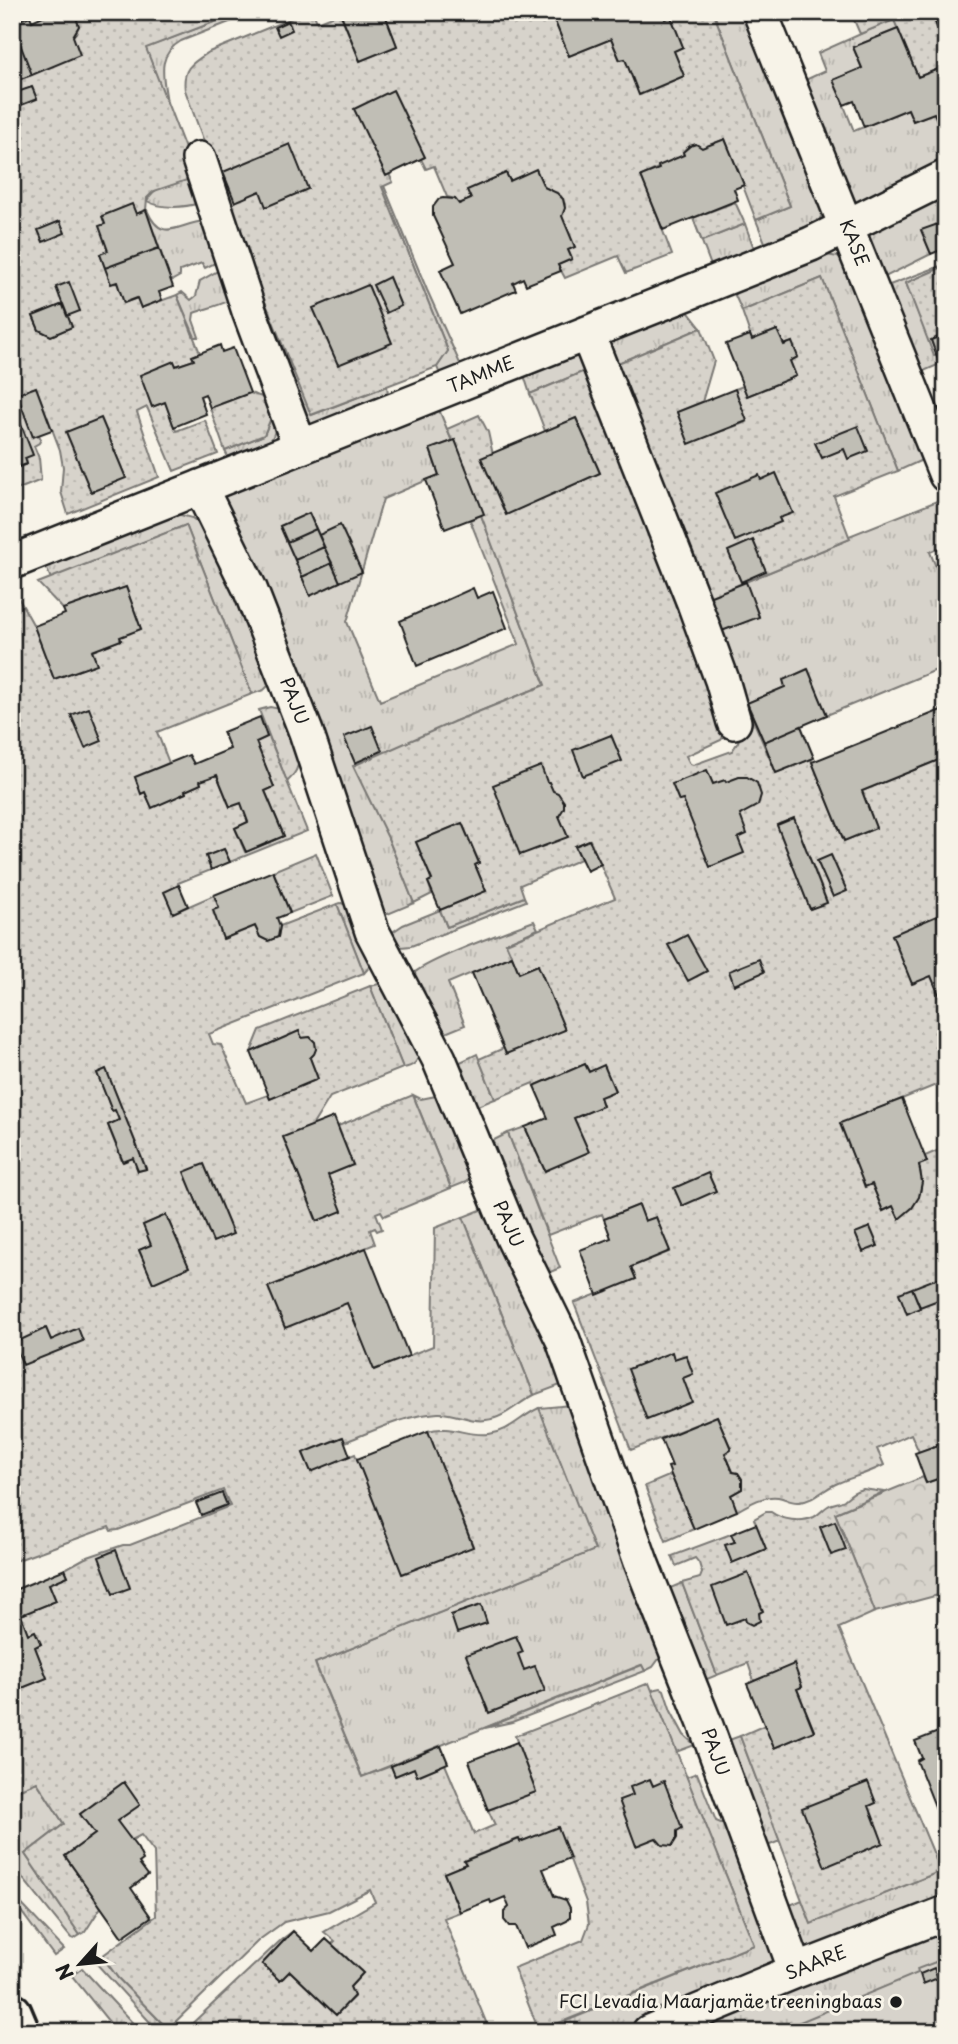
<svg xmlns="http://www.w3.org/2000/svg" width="958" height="2044" viewBox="0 0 958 2044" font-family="'Playpen Sans',sans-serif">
  <defs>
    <pattern id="grass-tufts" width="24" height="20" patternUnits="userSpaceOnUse" patternTransform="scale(1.75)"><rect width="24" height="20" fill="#d7d3cb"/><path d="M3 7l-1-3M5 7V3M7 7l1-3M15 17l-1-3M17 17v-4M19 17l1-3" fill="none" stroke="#b8b5ae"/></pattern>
    <pattern id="forest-crowns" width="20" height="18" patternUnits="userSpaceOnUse" patternTransform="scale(1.75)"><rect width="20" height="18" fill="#d7d3cb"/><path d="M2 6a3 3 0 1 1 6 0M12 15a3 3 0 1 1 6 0" fill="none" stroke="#b8b5ae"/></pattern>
    <pattern id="park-dots" width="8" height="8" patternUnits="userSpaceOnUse" patternTransform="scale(1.75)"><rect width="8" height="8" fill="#d7d3cb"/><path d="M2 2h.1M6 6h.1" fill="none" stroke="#b8b5ae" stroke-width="1.8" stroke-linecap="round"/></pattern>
  </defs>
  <rect width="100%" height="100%" fill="#f7f3e8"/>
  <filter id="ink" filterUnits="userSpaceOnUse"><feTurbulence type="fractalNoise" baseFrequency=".0143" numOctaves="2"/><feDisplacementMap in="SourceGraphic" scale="14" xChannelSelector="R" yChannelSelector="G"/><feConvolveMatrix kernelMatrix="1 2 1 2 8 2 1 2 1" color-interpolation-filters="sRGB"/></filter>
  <g filter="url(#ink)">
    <path fill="url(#grass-tufts)" stroke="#7a7874" stroke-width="2" fill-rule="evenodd" d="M240,12H255L181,41C155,56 164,78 167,103L145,48Z
      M713,12H747L822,208V214L817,226L768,250L756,220L790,206Z
      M894,19L898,29L853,47L862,68L834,80L854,131L908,109L913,121L934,113L946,126V162L857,204L853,203L803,81L825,71L818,53Z
      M208,156L312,415L387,386L389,401L309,430Z
      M195,177L199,203C184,208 161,209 147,201C154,184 179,181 195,177Z
      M384,186L427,290L462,368L441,377L437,367L448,351L382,187Z
      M946,189V226L940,229L938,224L922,231L931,254L883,278L863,234Z
      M146,210H147C162,245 178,223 205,221L209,228L235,297C227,304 206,308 194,313L193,320L199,337H195L177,295L182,292L191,300L196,296L200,281L221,269L220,264L215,263L205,268L202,263L180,271V276L171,281Z
      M693,218L702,241L745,224L756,254L713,271Z
      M821,254L838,257L845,264L922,455V460L898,471L822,278L742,311L733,291Z
      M943,265V267L906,283L935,356H937L940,364L917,374L884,287Z
      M686,309L701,328L618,363L616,370L607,340Z
      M579,352L587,370L530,394L523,372Z
      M262,397L269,399C275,415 280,426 270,442L229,459L225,451L264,435L271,418Z
      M437,405L452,441L430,449L439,475L383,499L347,622L380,701L519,644L470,520L481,515L545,685L453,722L388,838L414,903L383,916L223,500L224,493ZM309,513L340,582L310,595L280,526Z
      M937,501H941L946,510V545L930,552L946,592V666L827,715L807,669L784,680L785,687L747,703L751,715L745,717L735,697L726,661L691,568L690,558L706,598L850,539L849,536ZM745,582L759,616L719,632L706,598Z
      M173,513L192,518L209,531L273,681L264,690L252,694L186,525L51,579L45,564Z
      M270,707C276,708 282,709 287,713C291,717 292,723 294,729C301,748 304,767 287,782L259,710Z
      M524,897L526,901L411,946L401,947L395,942L391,933L403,925L440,910L447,927Z
      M341,903L347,905L372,964L364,973L337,904Z
      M534,921L538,929L506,943L512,956L448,983L465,1025L443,1034L411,976C421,962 512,929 534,921Z
      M384,983L422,1049C417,1061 416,1066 403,1068L370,986Z
      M477,1054L495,1099L475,1107L454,1065Z
      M413,1095L421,1099L441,1095L475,1173L466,1182L451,1188Z
      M508,1133L560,1268L541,1276L492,1141Z
      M488,1207L566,1383L534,1395L463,1217Z
      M571,1405L661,1656L653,1667L645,1671L641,1665L362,1777L315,1663L594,1550L539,1408Z
      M682,1583L717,1675L700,1682L668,1589Z
      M661,1688L664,1690L671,1711L684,1735L695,1745L676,1752L652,1690Z
      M740,1736L780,1841L760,1849L726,1741Z
      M697,1773L716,1821L730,1827L776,1963L699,1999L623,2032H539L754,1945L686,1777Z
      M37,1782L64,1824L25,1854L80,1935L74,1939L71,1938L12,1865V1792Z
      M946,1869V1897L809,1949L804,1948L785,1907L802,1900L811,1923Z
      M12,1895H13L64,1949L54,1956L12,1899Z
      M946,1927V2032H677Z
      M102,1956L118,1978L168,2029L165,2032H159L94,1961Z
      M82,1968L90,1977L141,2032H117L72,1976Z"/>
    <path fill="url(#forest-crowns)" stroke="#7a7874" stroke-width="2" d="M946,1476V1593L875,1612L835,1513L923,1477L926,1483Z"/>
    <path fill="url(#park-dots)" stroke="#7a7874" stroke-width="2" fill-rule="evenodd" d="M63,12H240L146,48L196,177L154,191L147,198L146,210L136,214L132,205L102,216L105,224L108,251L100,254L111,283L117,282L124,303L137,298L141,308L177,295L200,353L193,356L194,360L176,366L174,362L141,375L152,407L165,402L176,431L205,420L218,454L174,471L147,407L137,412L159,477L68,514L61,492L63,467L60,450L36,387L17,394L41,439L39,443L34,446L39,458L41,480L19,489L12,472V469L27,464L20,422L12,425V82L32,75L76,33L79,26L76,18L65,17ZM63,304L72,327L51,336L39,330L33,316Z
      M307,12H313L317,22L340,13L360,61L397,46L384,12H489L493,20L514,12H551L569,56L611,39L620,60L625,59L640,95L684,76L674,51L683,47L671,17L665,19L663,12H713L790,206L756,220L725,139L702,148L696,144L686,148L683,152L684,155L642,176L672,255L626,273L618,256L565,278L558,265L572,259L568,250L562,216L565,204L561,196L544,187L536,170L510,181L506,173L468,190L471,199L459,204L455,199L447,197L434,166L426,169L421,159L389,174L393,182L382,187L448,351L437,367L311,415L242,245L185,90C182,68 192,63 209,52Z
      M946,12V66L918,77L894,20L860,34L851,13Z
      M735,202L745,224L702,241L693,218Z
      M946,264V334L931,340L937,356H934L906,283L943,267Z
      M822,278L898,471L834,496L850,539L706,598L616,370L618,363L701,328L714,361L702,402L677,412L689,443L747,422L735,389L743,386L747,396L796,376L790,361L792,342L784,345L777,330L752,340L742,311Z
      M587,370L711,684L725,734L721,740L686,756L690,764L693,765L732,751L738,742L745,717L751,715L776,773L811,759L844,841L876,828L862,791L946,757V1081L840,1124L865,1186L872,1184L883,1211L893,1206L899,1218C919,1203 926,1191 919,1165L927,1162L925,1156L946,1147V1442L919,1452L911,1434L877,1449L884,1465C869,1473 853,1477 838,1483C825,1488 814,1501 799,1502C791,1503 785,1498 778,1497C764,1495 749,1504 737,1511L731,1495L742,1489V1479L738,1473L733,1472L725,1453L731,1449L717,1416L631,1450L574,1303L636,1279L631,1267L669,1252L656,1217L645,1221L639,1205L604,1219L602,1214L548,1235L508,1133L525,1127L545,1171L574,1118L603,1106L600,1097L615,1090L604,1066L589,1072L585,1064L534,1086L533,1083L495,1099L479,1059L504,1048L538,965L519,973L506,943L615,898L590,840L575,846L581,859L520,885L524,897L447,927L440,910L486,891L475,865L479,862L462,823L416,842L432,880L428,882L432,894L414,903L388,838L353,766L453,722L545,685L481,515L483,514L455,440L452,441L447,429L479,415L488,432L506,514L600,473L576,418L545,431L537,410L530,394ZM794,818L827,902L810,909L777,825Z
      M250,393L262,397L271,418L264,435L225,451L210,408Z
      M186,525L252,694L157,732L169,763L135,777L145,792L152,807L186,793L185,791L201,784L200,781L217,775L230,807L241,803L248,822L235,828L245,852L284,836L265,791L274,787L256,742L267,737L261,717L307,831L230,862L224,849L206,856L211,870L178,883L173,913L214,895L219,908L213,911L224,939L255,926L260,937L268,941L278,937L280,926L337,904L364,973L209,1034L213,1044L221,1045L246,1103L268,1095L270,1099L318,1079L310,1058C318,1052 317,1044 310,1037L302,1038L299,1031L251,1052L260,1030L370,986L403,1068L330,1097L312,1126L284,1137L316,1220L328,1175L353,1165L338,1126L413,1095L451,1188L384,1216L381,1211L376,1213L382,1229L377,1231L375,1228L370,1230L375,1244L269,1287L347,1303L375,1369L433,1346L435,1228L463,1217L534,1395C518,1403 505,1418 486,1420C470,1423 455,1412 438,1413C406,1415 375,1430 345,1442L342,1437L303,1453L311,1471L355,1454L403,1574L473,1546L428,1431C450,1424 467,1437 489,1434C509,1432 521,1416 539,1408L595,1550L315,1663L317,1669L362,1777L391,1766L395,1776L414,1768L418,1776L445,1764L474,1834L495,1825L488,1810L536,1792L515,1736L649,1683L754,1945L539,2031L514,1968L583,1940L589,1924L586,1902L558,1828L520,1842L518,1839L465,1860L466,1864L444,1873L460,1912L444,1918L490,2032H183L281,1940L293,1931L262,1964L290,1971L336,2014L354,1997L350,1987L363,1973L332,1944L335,1941L324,1932L375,1902L370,1890L329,1911L284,1922L259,1940L168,2029L118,1978L102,1956L156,1916L154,1852L141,1835L130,1841L117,1821L139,1805L124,1783L80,1814L95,1834L65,1856L101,1907L85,1932L80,1935L25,1854L64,1824L37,1782L12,1792V1692L47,1678L35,1647L41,1644L35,1631L28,1634L21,1615L56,1601L49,1584L68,1576L65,1569L85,1558L123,1545H130L230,1506L223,1490L118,1530L111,1531L109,1527L12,1562V940L17,938L12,925V594L15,592L34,626L54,679L96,664L92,651L121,640L120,637L141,629L126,587L63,609L38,583ZM106,1069L146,1168V1169L138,1171L133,1158L122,1161L108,1125L119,1120L115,1110H112L97,1073ZM166,1215L188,1267L153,1282L139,1250L151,1245L143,1225Z
      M316,853L333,896L290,913L273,871Z
      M671,1475L694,1529L666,1541L645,1486Z
      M863,1489L884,1492L835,1513L875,1612L839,1628L941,1871L811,1924L740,1736L765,1725L774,1748L814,1731L797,1689L802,1686L793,1665L754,1681L748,1663L717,1675L682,1583L700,1578L702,1573L699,1563L695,1558L676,1566L672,1556L731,1534L735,1542L726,1545L733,1562L766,1549L754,1519L766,1512H771C782,1520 801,1523 814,1517C820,1514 823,1509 828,1506C832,1503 839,1503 844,1500C851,1494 854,1491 863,1489Z
      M642,1665L645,1671L512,1722L485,1728Z"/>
    <path fill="#d7d3cb" stroke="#7a7874" stroke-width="2" d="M946,1958V2032H776L918,1973L917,1969Z"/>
    <path fill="#c0beb5" stroke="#1c1c1c" stroke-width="2" d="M52,12H63L65,17L76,18L79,26L73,36L80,55L32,75L12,23L30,16L32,21Z
      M384,12L397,46L360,61L340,12Z
      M551,12H663L665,19L671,17L683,47L674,51L684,76L639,95L625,59L620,60L611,39L569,56Z
      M931,12H946V35L941,37Z
      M288,21L292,30L279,36L275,27Z
      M12,23L32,75L12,82Z
      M898,29L918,77L946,66V126L940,128L934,113L913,121L908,109L864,127L854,101L844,105L833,80L862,68L853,47Z
      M32,87L37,99L19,106L14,93Z
      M393,90L425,157L386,176L354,109Z
      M725,139L744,185L734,189L738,200L663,230L641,176L659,169L658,166L684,155L683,152L690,146L696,144L702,148Z
      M290,144L308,189L266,207L260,191L235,202L223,172Z
      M536,169L544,187L557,193L563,199L565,208L562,216L575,247L568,250L572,259L558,265L561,271L526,285L523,278L513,283L516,290L460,314L440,270L455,263L433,216V207L439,199L443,198L455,199L459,204L471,199L467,190L506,173L510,181Z
      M132,204L136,214L146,210L159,248L105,268L100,254L108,251L99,226L105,224L102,216Z
      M60,221L65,233L43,242L38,230Z
      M938,224L940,229L946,226V248L931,254L921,230Z
      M159,248L173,287L159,292L162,300L141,308L137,298L124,303L117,282L111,284L105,268Z
      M389,277L401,306L386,313L373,285Z
      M69,282L80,311L67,316L56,287Z
      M368,285L392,343L338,365L313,308Z
      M63,304L72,327L51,336L39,330L33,316Z
      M777,330L784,345L792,342L798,357L790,361L796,376L747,396L726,344L750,335L752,340Z
      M946,334V363L940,365L931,340Z
      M220,345L222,352L233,348L250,393L210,408L205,394L200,396L206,414L174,427L165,402L152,407L140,375L174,361L176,366L194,360L192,356Z
      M36,387L52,430L33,437L17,394Z
      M735,389L747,421L689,444L677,412Z
      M101,418L126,478L91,492L66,432Z
      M576,418L600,473L506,515L481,458Z
      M20,422L33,455L25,458L27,464L12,469V425Z
      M858,426L868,451L848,459L844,449L822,458L815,443Z
      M455,440L484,514L445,529L426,480L439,475L430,449Z
      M776,473L793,513L779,518L781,522L735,541L715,493L759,475L761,480Z
      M309,513L316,529L287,542L280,526Z
      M340,525L362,572L340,582L319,535Z
      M316,529L324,547L295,560L287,542Z
      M753,540L766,571L741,582L728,551Z
      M324,547L332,563L302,577L295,560Z
      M332,563L340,582L310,596L302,577Z
      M746,582L759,617L719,632L706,598Z
      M126,587L141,629L120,637L121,640L92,651L97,664L54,679L34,626L65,614L63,609Z
      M473,588L477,598L493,591L507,628L417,666L400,621Z
      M808,669L827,715L764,742L747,703L785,687L783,680Z
      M89,708L102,741L85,748L71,715Z
      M946,708V757L862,791L876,828L844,841L812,762Z
      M260,717L267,737L256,742L274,787L265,791L284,836L246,852L235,828L248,822L241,803L230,807L217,775L200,781L201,784L185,791L186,793L152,808L145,792L141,794L135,777L189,755L194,764L230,749L223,732Z
      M372,726L382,751L355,763L344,737Z
      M801,726L814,758L776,773L764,742Z
      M611,735L622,761L583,776L573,750Z
      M541,766L547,782H549L553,791L558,793L564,802V808L559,816L568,837L520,855L493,785Z
      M707,770L713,784L725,780L726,782L739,777H747L757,783L761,795L758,805L740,815L747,834L738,838L744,853L710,867L683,800L679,801L672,784Z
      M794,818L827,903L810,909L777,825Z
      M462,823L479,863L475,865L486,891L440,910L428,882L432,880L416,842Z
      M589,840L601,864L587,871L575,846Z
      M224,849L230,862L211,870L206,856Z
      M831,855L847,891L833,897L817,861Z
      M273,871L290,913L277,918L280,926L278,937L268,941L260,937L255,926L223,939L213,910L219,908L214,895Z
      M179,885L188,906L173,913L164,892Z
      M946,912V1008L945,1009L931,976L912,984L892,935Z
      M687,935L707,971L688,981L668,945Z
      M512,956L519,973L538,965L565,1030L506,1054L472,973Z
      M759,959L764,972L734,985L729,971Z
      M299,1031L302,1038L310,1037L315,1042L316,1049L314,1054L310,1058L318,1079L270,1099L251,1052Z
      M585,1064L589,1072L604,1065L615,1091L600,1097L603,1106L574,1118L589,1152L545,1171L525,1127L548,1118L534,1086Z
      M106,1069L146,1169L138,1171L133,1158L123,1162L108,1125L119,1120L115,1110L112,1111L97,1073Z
      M902,1099L927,1162L919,1165L922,1182L919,1197L912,1208L899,1219L893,1206L883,1211L872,1184L865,1187L840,1123Z
      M334,1117L353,1165L328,1175L342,1211L317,1221L283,1137Z
      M204,1164L233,1234L213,1242L184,1172Z
      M708,1173L716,1191L682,1206L674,1188Z
      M639,1205L645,1221L656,1217L670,1251L631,1267L636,1279L597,1295L580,1250L611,1238L604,1219Z
      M166,1215L189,1267L153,1283L139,1250L151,1245L143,1225Z
      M870,1227L878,1246L863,1252L855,1233Z
      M366,1248L409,1356L374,1370L347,1303L285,1328L268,1287Z
      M943,1276L946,1282V1297L920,1307L912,1288Z
      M912,1288L920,1308L907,1314L899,1293Z
      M46,1328L51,1340L78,1328L83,1341L23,1365L14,1343Z
      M672,1352L674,1359L686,1355L693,1374L683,1378L692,1402L647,1420L628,1369Z
      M717,1416L731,1449L725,1453L733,1472L738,1473L742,1479V1489L731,1495L737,1511L694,1529L671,1475L668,1467L672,1466L661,1439Z
      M428,1431L473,1547L402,1574L357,1459Z
      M343,1437L350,1456L311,1472L303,1453Z
      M946,1442V1476L926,1483L915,1453Z
      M222,1493L227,1505L201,1515L196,1503Z
      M835,1521L846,1550L831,1555L820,1527Z
      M756,1524L766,1549L732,1563L725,1545L735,1542L731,1534Z
      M116,1550L130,1588L113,1594L99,1557Z
      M65,1569L68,1576L49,1584L56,1601L21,1615L28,1634L35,1631L41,1644L35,1647L47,1678L12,1692V1591Z
      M748,1573L763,1611L759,1613L760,1621L752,1625L746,1622L745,1618L726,1625L712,1587Z
      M481,1605L487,1623L457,1633L451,1615Z
      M516,1636L523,1652L518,1654L524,1670L535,1666L545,1691L489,1713L466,1655Z
      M794,1664L802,1687L797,1689L814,1731L774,1748L747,1684Z
      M946,1729V1811L938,1814L917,1761L922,1758L915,1741Z
      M517,1742L536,1792L488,1810L469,1761Z
      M441,1746L448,1763L417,1776L414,1768L395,1776L391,1766Z
      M650,1779L653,1786L664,1781L682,1828L677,1831V1838L672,1846L662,1845L656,1838L636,1846L619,1800L633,1795L630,1787Z
      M124,1782L140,1805L117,1821L138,1849L143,1860L139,1863L148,1875L131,1888L151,1917L122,1937L65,1856L95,1834L80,1814Z
      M868,1782L876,1803L869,1806L883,1843L825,1867L802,1808Z
      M558,1827L570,1858L543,1869L554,1896L566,1900L570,1908V1917L567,1921L554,1927L557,1935L525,1948L516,1926H509L504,1920V1912L509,1907L505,1897L491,1903L490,1900L460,1912L444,1873L466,1864L464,1861L519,1839L520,1842Z
      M293,1931L314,1951L326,1939L363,1973L350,1987L354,1996L336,2015L290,1971L280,1981L262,1964Z
      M934,1968L938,1978L923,1984L920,1974Z"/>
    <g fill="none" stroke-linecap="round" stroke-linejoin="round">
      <g stroke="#1c1c1c" stroke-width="38">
        <path id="minor" d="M760,12L946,475
          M199,159L249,311L300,447
          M587,333L694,603L722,680L734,722
          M200,487L250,589L290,691L306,732L372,931L439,1059L513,1238L563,1340L641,1562L706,1726L796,1971
          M12,562L811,244L946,177
          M649,2032L796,1971L946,1913"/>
      </g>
      <g stroke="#1c1c1c" stroke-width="44">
        <path id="tertiary" d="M12,2013L20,2032"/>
      </g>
      <use href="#minor" stroke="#f7f3e8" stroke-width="33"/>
      <use href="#tertiary" stroke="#f7f3e8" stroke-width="38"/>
    </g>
  </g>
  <circle fill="#1c1c1c" stroke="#f7f3e8" stroke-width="2.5" cx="896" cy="2002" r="7"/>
  <g text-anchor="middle" stroke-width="6" stroke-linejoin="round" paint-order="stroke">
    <g font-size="18" fill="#1c1c1c" stroke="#f7f3e8">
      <text transform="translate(854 243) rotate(68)" y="6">KASE</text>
      <text transform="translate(481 375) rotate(-22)" y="6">TAMME</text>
      <text transform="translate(294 701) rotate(69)" y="6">PAJU</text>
      <text transform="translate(508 1224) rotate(66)" y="6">PAJU</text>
      <text transform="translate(715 1752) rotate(70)" y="6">PAJU</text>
      <text transform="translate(816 1963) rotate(-22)" y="6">SAARE</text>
    </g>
    <g font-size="18" fill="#1c1c1c" stroke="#f7f3e8" text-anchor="end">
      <text x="882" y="2008">FCI Levadia Maarjamäe treeningbaas</text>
    </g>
  </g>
  <rect width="958" height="2044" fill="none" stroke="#f7f3e8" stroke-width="42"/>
  <rect x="21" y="21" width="916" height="2002" fill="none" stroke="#1c1c1c" stroke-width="2.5" filter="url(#ink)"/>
  <g transform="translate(80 1964) rotate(243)" stroke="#f7f3e8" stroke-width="5" paint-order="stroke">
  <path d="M0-5L12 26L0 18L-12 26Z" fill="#1c1c1c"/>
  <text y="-10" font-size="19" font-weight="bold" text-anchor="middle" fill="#1c1c1c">N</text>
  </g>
</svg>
